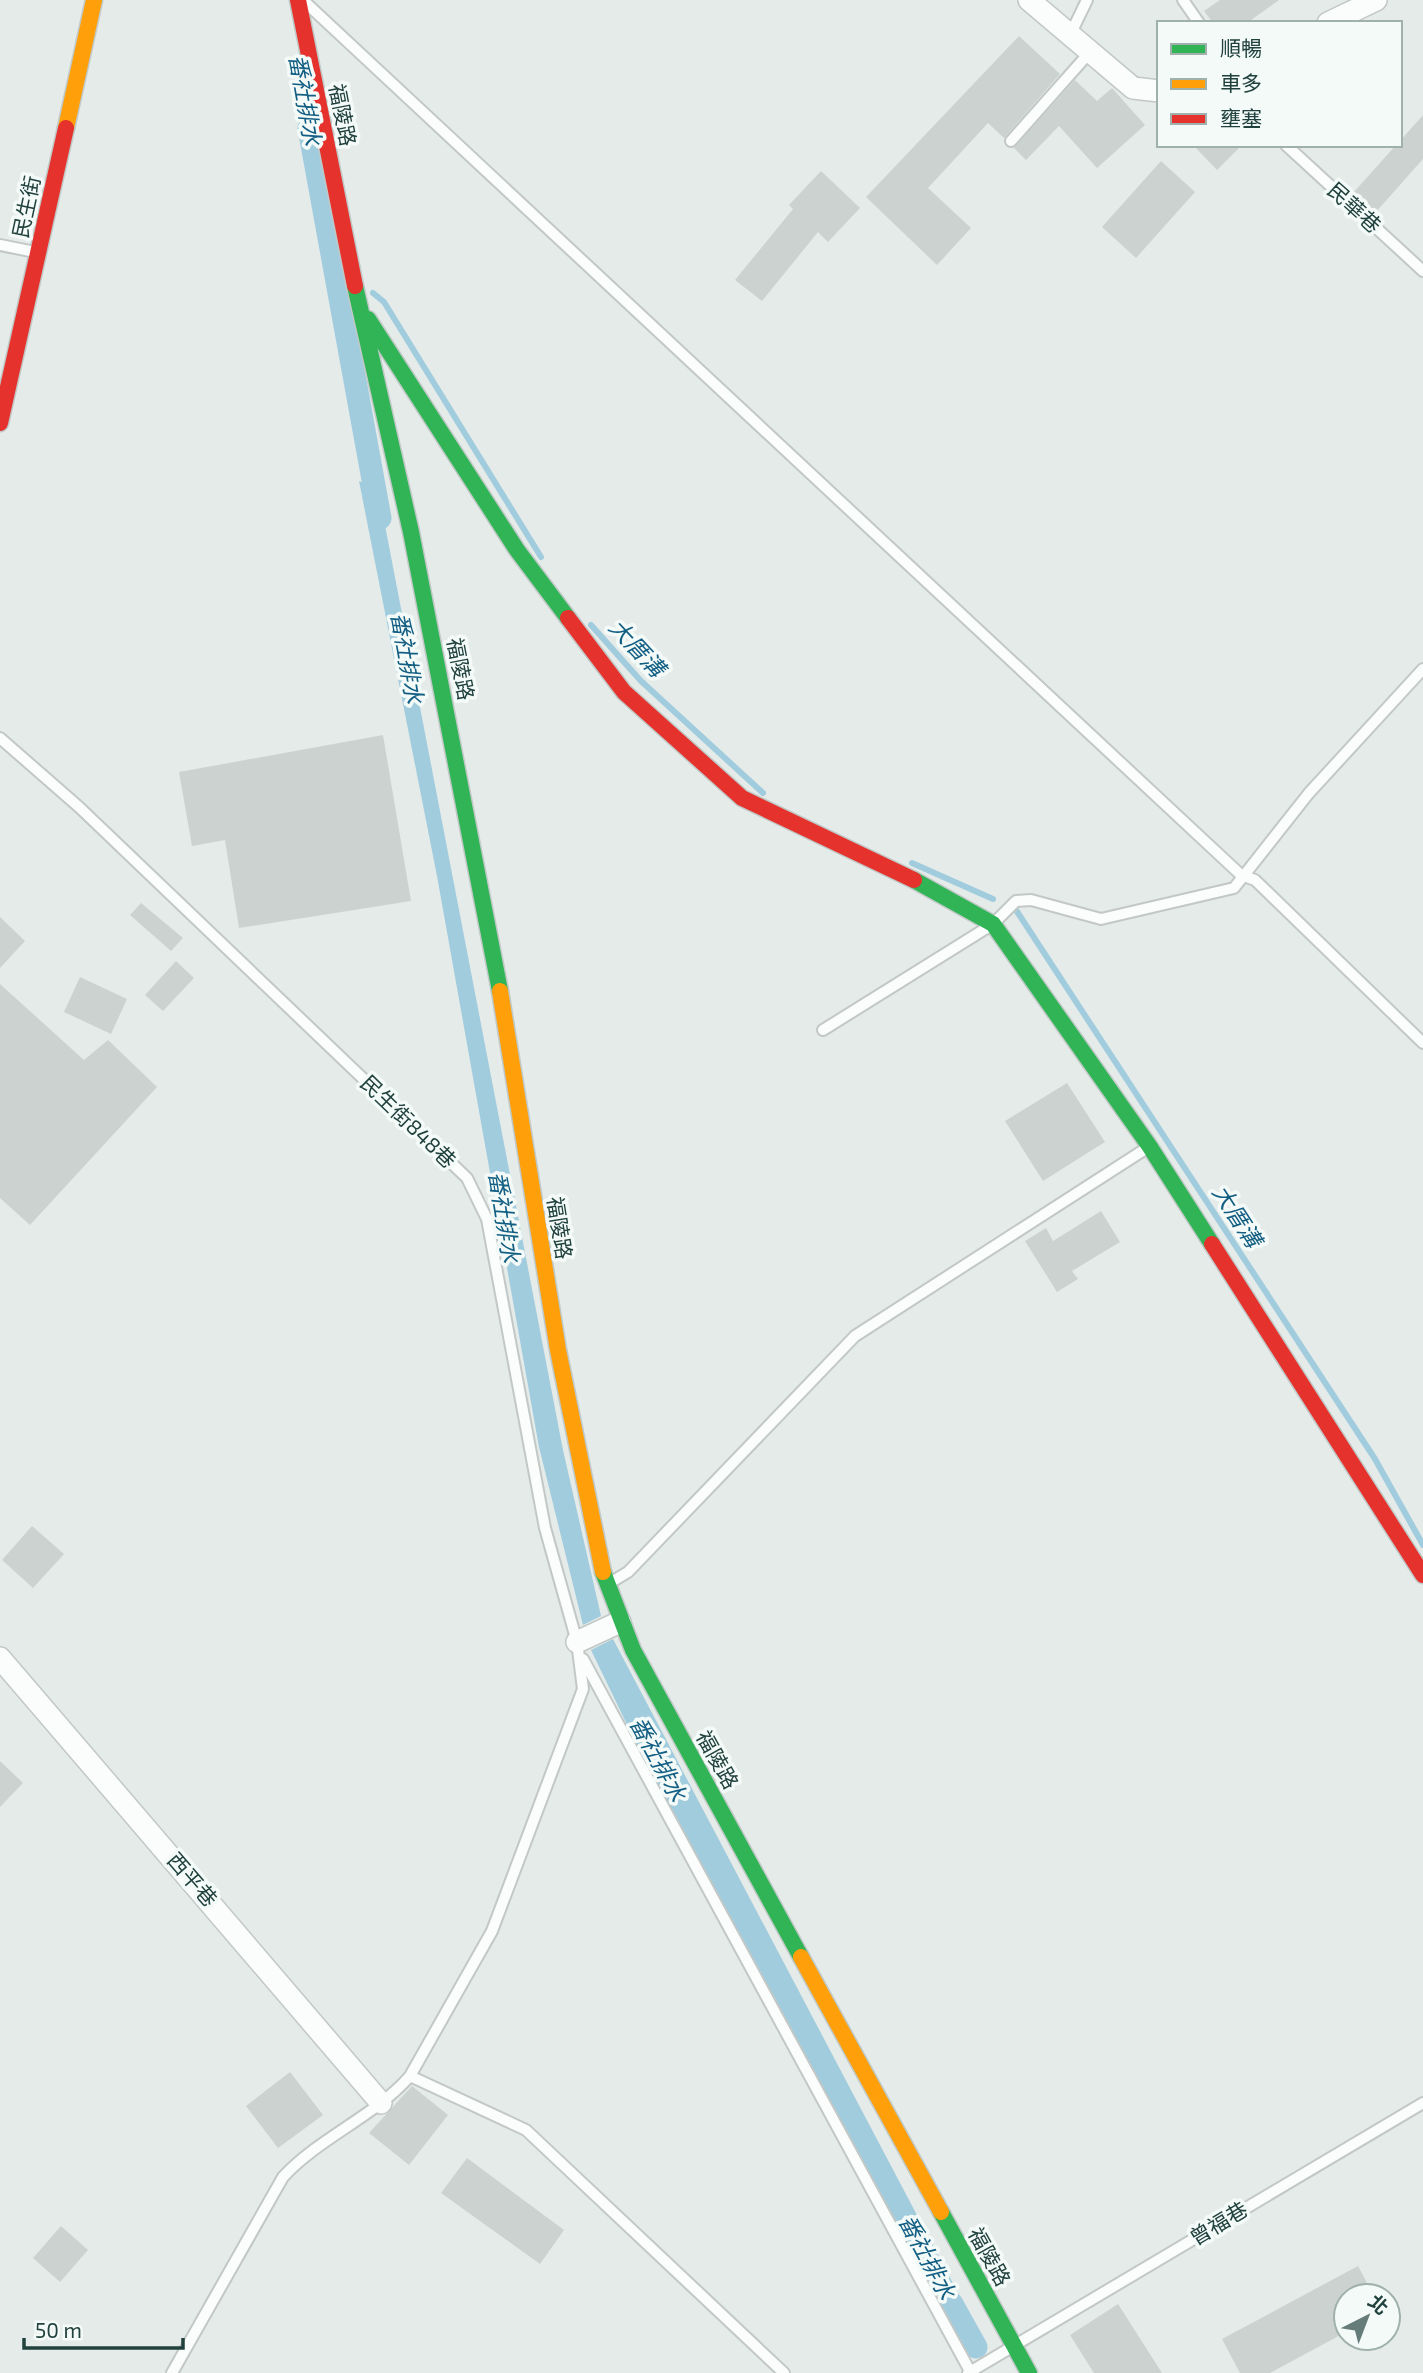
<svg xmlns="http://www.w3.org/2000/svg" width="1423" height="2373" viewBox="0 0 1423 2373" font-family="'Exo 2','Noto Sans TC',sans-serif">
  <rect width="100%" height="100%" fill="#e5ebe9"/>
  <path fill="#a1ccde" d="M359,481L378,489L563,1450L601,1616L583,1625L539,1447L437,876Z
    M613,1639L975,2325L960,2336L675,1824L591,1650Z"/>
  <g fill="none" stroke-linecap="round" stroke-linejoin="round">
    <path stroke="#a1ccde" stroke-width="6" d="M332,259L333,260
      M373,293L384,302L541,557
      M591,625L641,681L763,793
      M912,863L993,899
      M1016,910L1375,1459L1423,1545"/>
    <path stroke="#a1ccde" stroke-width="23" d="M309,128L380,518
      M952,2304L976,2347"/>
  </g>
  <path fill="#ccd2d0" d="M1220,0H1279L1247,23H1213L1204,11Z
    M1019,36L1060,74L1004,138L988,123L928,188L971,228L937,265L866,197Z
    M1075,80L1097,101L1112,88L1145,125L1097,168L1059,126L1026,160L1014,148Z
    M1423,115V159L1375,213L1353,193L1396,145H1400V141Z
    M1193,145H1242L1217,170Z
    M1161,161L1195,192L1136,258L1102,227Z
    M821,171L860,208L828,242L818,232L762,301L735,280L793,209L789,205Z
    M383,735L411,901L239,928L225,840L192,846L179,772Z
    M141,903L183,938L171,951L130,915Z
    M0,917L25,941L0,968Z
    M176,961L194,978L163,1011L145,995Z
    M80,977L127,999L111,1034L64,1012Z
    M0,984L84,1060L108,1040L157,1087L30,1225L0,1198Z
    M1067,1083L1105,1142L1043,1181L1005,1121Z
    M1101,1211L1120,1242L1072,1271L1078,1279L1057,1292L1025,1241L1046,1228L1053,1241Z
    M32,1526L64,1554L33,1588L2,1560Z
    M0,1761L23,1783L0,1807Z
    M290,2072L323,2115L278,2148L246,2106Z
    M412,2086L448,2115L409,2165L369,2133Z
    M467,2158L564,2230L540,2264L441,2193Z
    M61,2226L88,2250L60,2282L33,2258Z
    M1358,2266L1374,2296H1346V2332L1270,2373H1240L1222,2339Z
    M1118,2304L1162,2373H1094L1070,2335Z"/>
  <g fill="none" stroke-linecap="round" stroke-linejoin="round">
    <g stroke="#c2c8c6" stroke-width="14">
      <path id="lane" d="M1183,0L1199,23
        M305,2L1241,875L1255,880L1423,1043
        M1070,35L1087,0
        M1011,141L1090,52
        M1286,145L1423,271
        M0,245L35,252
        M0,738L79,807L467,1178L487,1219L545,1528L577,1642L583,1689L492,1931L410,2076C374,2117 320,2137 283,2177L172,2373
        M823,1030L993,924L1016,901L1031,900L1101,919L1234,888L1309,793L1423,669
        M608,1584L628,1572L855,1336L1147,1148
        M583,1659L971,2373
        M410,2076L526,2130L784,2373
        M968,2373L1423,2103"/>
    </g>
    <g stroke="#c2c8c6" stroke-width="24">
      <path id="street" d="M1029,0L1133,88L1159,91
        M1328,23L1376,0
        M577,1642L620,1622
        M0,1658L381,2103"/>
    </g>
    <g stroke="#c0c9c7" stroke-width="19">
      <path id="fast" d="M355,286L411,532L500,991
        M368,319L517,550L568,618
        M914,880L993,924L1150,1147L1212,1244
        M603,1572L633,1650L801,1957
        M941,2212L1029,2373"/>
    </g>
    <g stroke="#c0c9c7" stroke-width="19">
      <path id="slow" d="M66,128L94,0
        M500,991L558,1350L603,1572
        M801,1957L941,2212"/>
    </g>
    <g stroke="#c0c9c7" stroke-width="19">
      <path id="jam" d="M298,0L355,286
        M0,423L66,128
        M568,618L624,692L742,798L914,880
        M1212,1244L1423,1575"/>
    </g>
    <use href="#lane" stroke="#fbfcfc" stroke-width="10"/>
    <use href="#street" stroke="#fbfcfc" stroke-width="21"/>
    <use href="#fast" stroke="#30b455" stroke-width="16"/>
    <use href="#slow" stroke="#ff9f0a" stroke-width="16"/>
    <use href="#jam" stroke="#e5322d" stroke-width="16"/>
  </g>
  <g text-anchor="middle" stroke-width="7" stroke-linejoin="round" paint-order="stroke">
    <g font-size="21" fill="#20413d" stroke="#f3faf7">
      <text transform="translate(342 115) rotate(79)" y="7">福陵路</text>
      <text transform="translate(27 207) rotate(-78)" y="7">民生街</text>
      <text transform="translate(1354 208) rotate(42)" y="7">民華巷</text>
      <text transform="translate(460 669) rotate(79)" y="7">福陵路</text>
      <text transform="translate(408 1122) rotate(44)" y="7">民生街848巷</text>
      <text transform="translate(559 1228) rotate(81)" y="7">福陵路</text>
      <text transform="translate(717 1760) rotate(61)" y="7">福陵路</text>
      <text transform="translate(192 1880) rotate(49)" y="7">西平巷</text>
      <text transform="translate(1219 2224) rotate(-31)" y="7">曾福巷</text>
      <text transform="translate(989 2257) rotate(61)" y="7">福陵路</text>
    </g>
    <g font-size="23" font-style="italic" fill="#135f84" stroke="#f3faf7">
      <text transform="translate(305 100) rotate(80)" y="8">番社排水</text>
      <text transform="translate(637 648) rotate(47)" y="8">大厝溝</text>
      <text transform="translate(407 658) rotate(80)" y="8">番社排水</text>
      <text transform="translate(1237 1216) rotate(57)" y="8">大厝溝</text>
      <text transform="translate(504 1217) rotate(81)" y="8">番社排水</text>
      <text transform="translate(658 1759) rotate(62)" y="8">番社排水</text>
      <text transform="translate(927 2257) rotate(62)" y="8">番社排水</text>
    </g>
  </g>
  <rect x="1157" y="21" width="245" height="126" fill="#f3faf7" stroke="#9fb0ad" stroke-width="2"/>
  <rect x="1171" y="44" width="35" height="10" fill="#30b455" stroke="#9fb0ad" stroke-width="2"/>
  <text x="1220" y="56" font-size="21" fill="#20413d">順暢</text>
  <rect x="1171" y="79" width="35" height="10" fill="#ff9f0a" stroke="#9fb0ad" stroke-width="2"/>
  <text x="1220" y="91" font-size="21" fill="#20413d">車多</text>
  <rect x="1171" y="114" width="35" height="10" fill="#e5322d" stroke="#9fb0ad" stroke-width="2"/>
  <text x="1220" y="126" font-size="21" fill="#20413d">壅塞</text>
  <g transform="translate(1367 2317) rotate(42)"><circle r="33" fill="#f3faf7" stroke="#9fb0ad" stroke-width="2"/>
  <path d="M0-5L12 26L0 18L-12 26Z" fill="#657c79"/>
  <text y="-10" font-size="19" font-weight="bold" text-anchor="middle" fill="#20413d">北</text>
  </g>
  <path d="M24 2338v10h159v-10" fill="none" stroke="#20413d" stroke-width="3.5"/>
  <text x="35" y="2338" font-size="21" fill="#20413d" stroke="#f3faf7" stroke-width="5" paint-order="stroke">50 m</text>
</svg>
